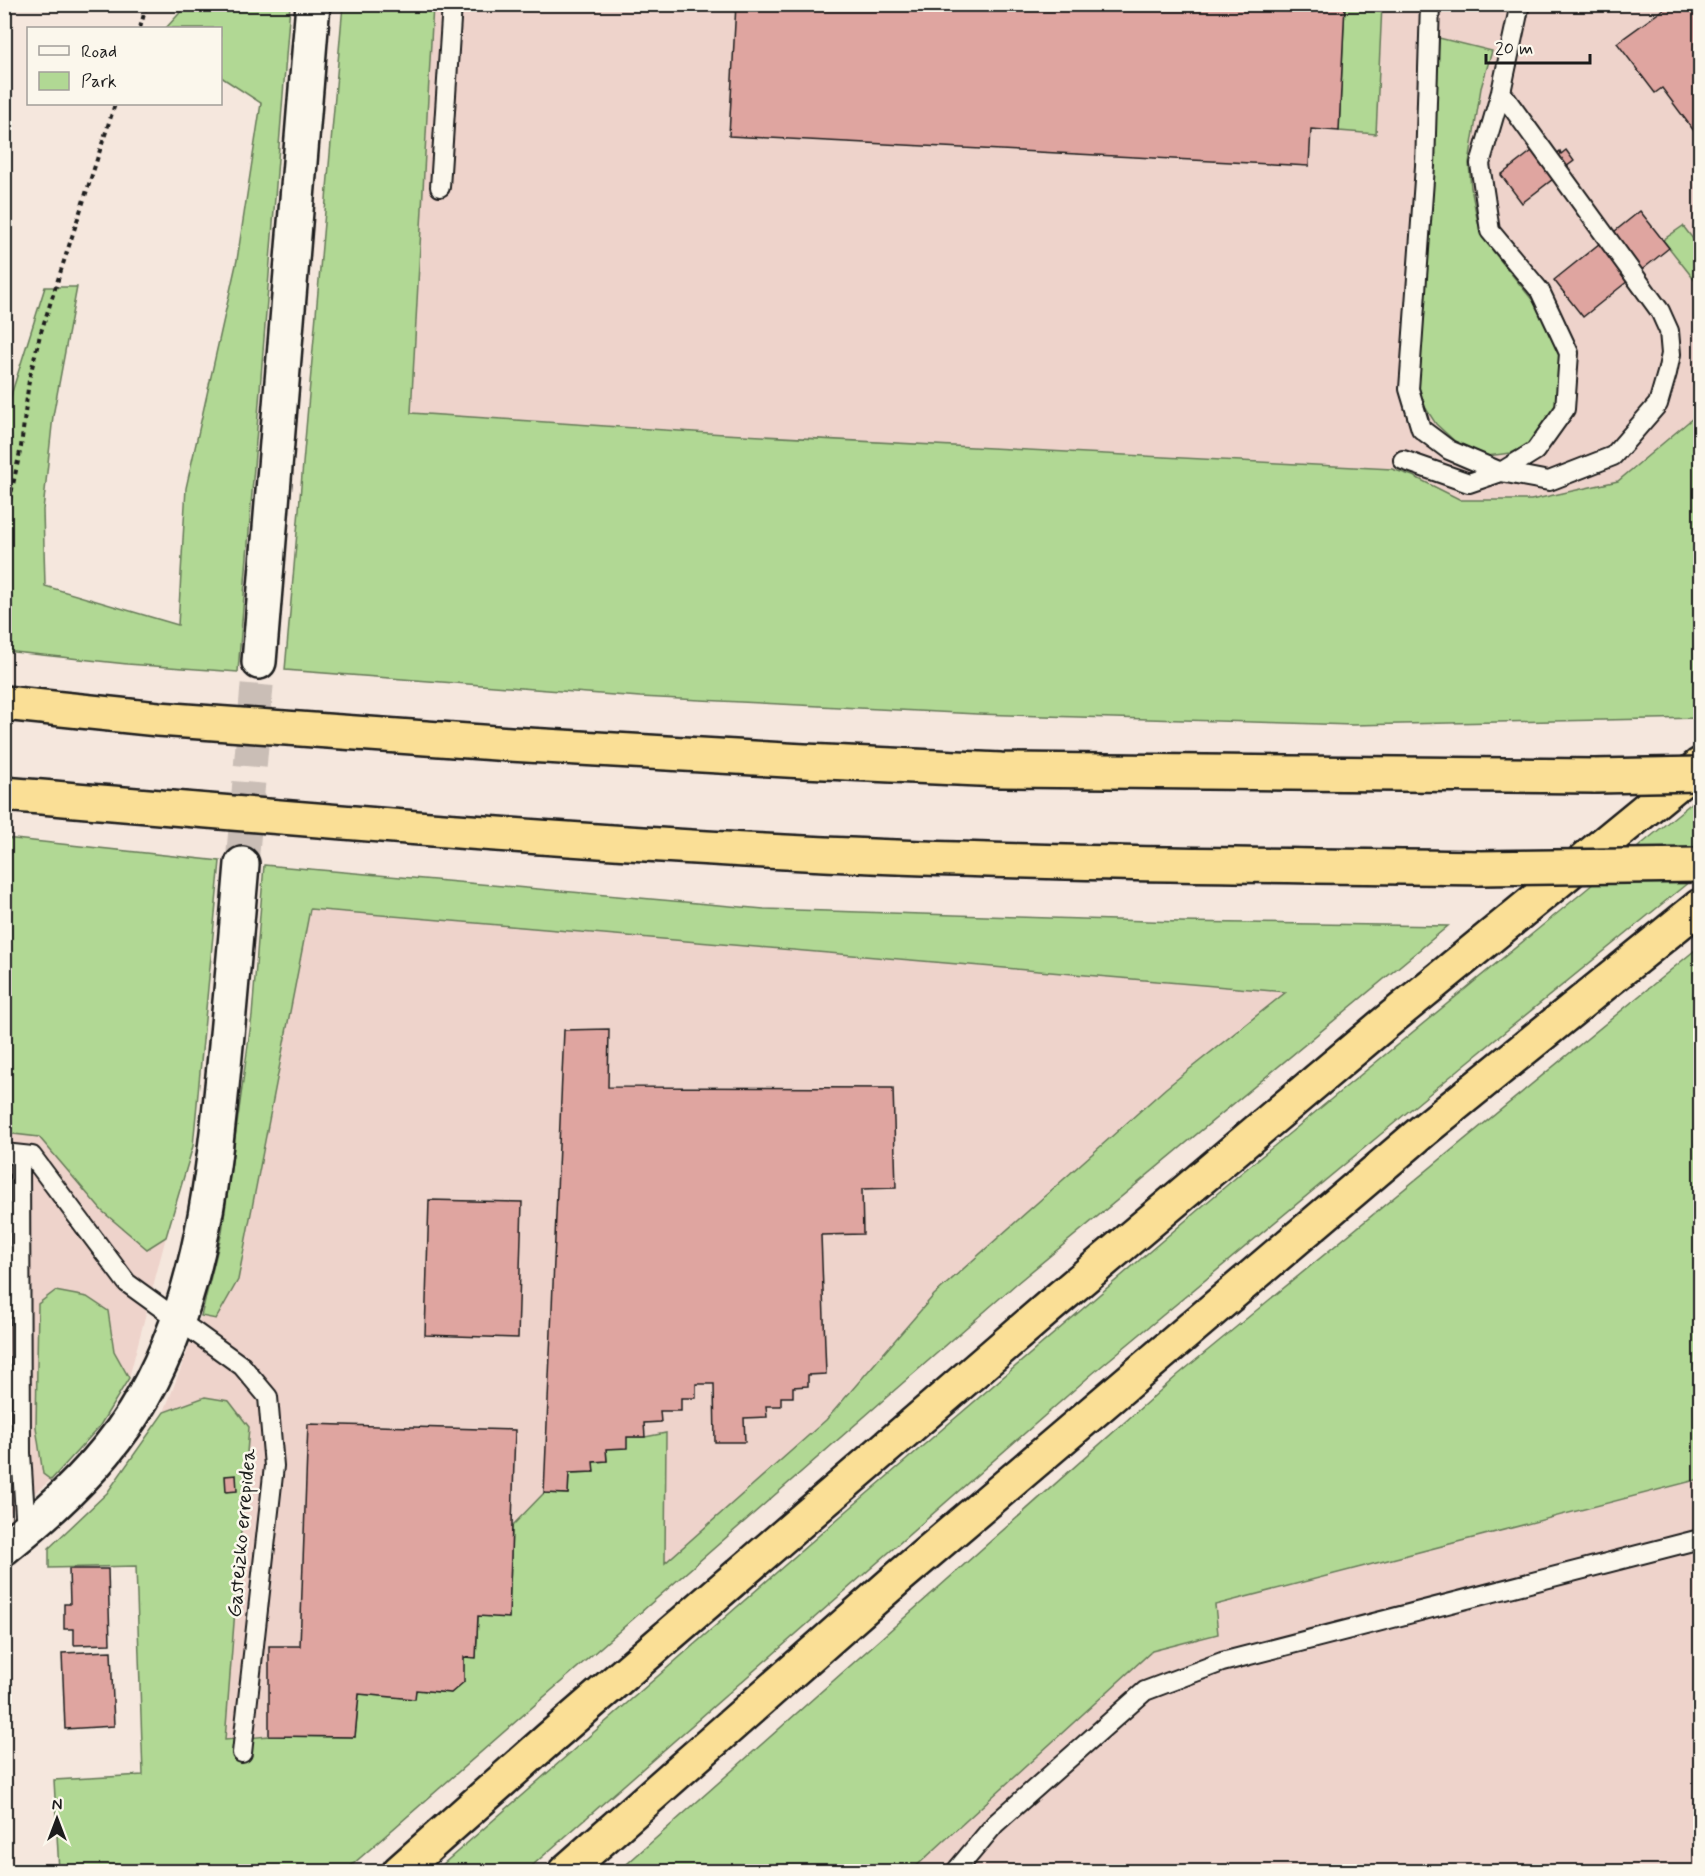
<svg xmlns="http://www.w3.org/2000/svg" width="1705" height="1876" viewBox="0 0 1705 1876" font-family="Mynerve,sans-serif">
  <rect width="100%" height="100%" fill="#f5e7dd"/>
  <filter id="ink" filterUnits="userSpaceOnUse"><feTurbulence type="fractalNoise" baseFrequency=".0167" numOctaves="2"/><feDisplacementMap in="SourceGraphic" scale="12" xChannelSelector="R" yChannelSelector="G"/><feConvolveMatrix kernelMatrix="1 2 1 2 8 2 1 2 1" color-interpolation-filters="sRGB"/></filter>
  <g filter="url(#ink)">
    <path fill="#eed3cb" d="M433,5H1700V248L1683,226L1663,240L1700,287V412L1618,481L1531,500H1461L1413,476L724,434L411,413Z
      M310,909L1287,992L1166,1088L934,1295L826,1420L664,1564L627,1448L607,1461L568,1494L509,1618L476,1658L464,1682L451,1693L416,1690L415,1699L355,1737L269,1736L224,1741L249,1427L205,1397L164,1412L201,1316L216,1319L238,1280Z
      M5,1133L39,1137L102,1211L147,1249L166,1237L129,1378L114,1351L108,1311L43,1474L51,1480L5,1516Z
      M1700,1479V1871L911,1872L1152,1651L1218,1634L1215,1606Z"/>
    <path fill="#b1d894" stroke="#667a58" stroke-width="1.5" d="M188,4L290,5L238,672L127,664L5,651V434L12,392L45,287H77L53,416L43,510L45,586L178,625L186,488L237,260L261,103L221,77L220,28H166Z
      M343,5H433L411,413L724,434L1392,469L1413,476L1461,500H1531L1618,481L1700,412V718L1353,725L977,714L640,697L285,670Z
      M1345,5H1382L1376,134L1339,131Z
      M1439,38L1492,51L1481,88L1469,163L1471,188L1478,223L1493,251L1534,302L1553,334L1561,356L1560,403L1533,443L1511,453L1487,456L1460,446L1436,424L1423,404L1418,388Z
      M1683,226L1700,248V287L1663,240Z
      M1700,796V873L1463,1066L1092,1374L526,1871L434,1872L841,1516L1240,1174Z
      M5,838L220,861L193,1146L166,1237L147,1249L102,1211L39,1137L5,1133Z
      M264,865L764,909L1180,922L1448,926L1016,1284L345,1871H59L54,1780L143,1775L136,1566L49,1568V1548L107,1493L164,1412L205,1397L229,1401L249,1427L225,1740L269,1736L355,1737L359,1694L414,1699L416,1690L451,1693L463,1682L464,1657H476L478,1616L509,1617L512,1526L544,1493L568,1494L569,1473L593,1472V1462L607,1461L606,1449L627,1437H645L666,1433L665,1563L826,1420L934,1295L1166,1088L1286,992L310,909L238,1280L216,1319L201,1316L222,1232L252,1016Z
      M1700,946V1479L1215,1605L1218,1634L1152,1651L911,1871H619L1179,1374Z
      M55,1291L87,1297L108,1311L114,1351L129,1378L99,1427L51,1480L43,1474L36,1427L38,1304Z"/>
    <path fill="#dfa5a0" stroke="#1c1c1c" stroke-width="1.5" d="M736,4H1345L1339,131L1311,129L1309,166L729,136Z
      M1667,4H1700V139L1662,88L1655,93L1617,43L1668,6Z
      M1566,150L1574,161L1563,169L1554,156L1560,151L1561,154Z
      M1532,151L1553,179L1522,203L1501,175Z
      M1640,211L1669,248L1583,317L1554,280Z
      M609,1029L608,1087L893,1088L896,1188L862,1189L863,1234L821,1235L826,1374L808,1375V1386L793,1387V1397H781V1406H766L767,1417L744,1418L745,1442H715L714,1384H696V1398H681V1411H660L661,1422L644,1423L645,1437H627V1448L606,1449L607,1461L593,1462L594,1472L569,1473L568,1494L544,1493L564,1030Z
      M429,1200L522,1202L518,1338L425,1335Z
      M308,1424L515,1430L509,1618L478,1616L476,1658L464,1657V1682L451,1693L416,1690L415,1699L359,1694L355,1737L269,1736V1646H300Z
      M236,1475L237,1491L226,1492L225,1476Z
      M69,1569H108L110,1644L74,1645V1629H64V1604H70Z
      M111,1651L114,1726L65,1729L62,1653Z"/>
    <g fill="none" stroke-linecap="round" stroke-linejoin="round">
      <path stroke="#cabeb6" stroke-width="33" stroke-dasharray="33 16" stroke-linecap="butt" d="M242,864L259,662"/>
      <g stroke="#1c1c1c" stroke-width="22">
        <path id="lane" d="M1430,4L1425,166L1409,389L1421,429L1449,450L1501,472L1549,481L1613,456L1658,404L1667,373L1671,354L1669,331L1660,311L1501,92
          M440,187L452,4
          M1403,460L1469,483L1501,472L1535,451L1565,409L1569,353L1540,291L1490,231L1480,164L1501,92L1520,4
          M4,1153L32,1156L127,1283L242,1366L268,1397L274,1466L242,1753
          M20,1155L21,1453L26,1531
          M955,1872L995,1824L1145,1691L1222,1662L1700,1539"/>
      </g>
      <g stroke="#1c1c1c" stroke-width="38">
        <path id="secondary" d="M259,662L313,4
          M4,1548C52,1510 100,1466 133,1414C197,1313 212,1193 223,1076C230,1006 236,935 242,864"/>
      </g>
      <g stroke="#1c1c1c" stroke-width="38">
        <path id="highway" d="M4,703L158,719L510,744L804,761L1001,770L1595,776
          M4,794C271,816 537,840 805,853C1030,864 1255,865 1480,868
          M399,1872L550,1738L1050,1306L1384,1024L1700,765
          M565,1872L898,1578L1424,1130L1700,906"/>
      </g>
      <path stroke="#1c1c1c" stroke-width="4" stroke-dasharray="4.5 4.5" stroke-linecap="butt" d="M140,28L147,4
        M4,527L21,447L29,380L40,335L115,104"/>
      <use href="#lane" stroke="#fbf7ec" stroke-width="18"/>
      <use href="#secondary" stroke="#fbf7ec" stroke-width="33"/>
      <use href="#highway" stroke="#fadf96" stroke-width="33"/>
      <g stroke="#1c1c1c" stroke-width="38" stroke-linecap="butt">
        <path id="highway-bridge" d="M1595,776L1700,774
          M1480,868L1700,865"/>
      </g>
      <use href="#highway-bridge" stroke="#fadf96" stroke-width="33"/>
    </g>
  </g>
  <g text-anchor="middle" stroke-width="5" stroke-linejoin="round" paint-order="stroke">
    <g font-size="21" fill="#1c1c1c" stroke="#fbf7ec">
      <text transform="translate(241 1533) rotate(-85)" y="7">Gasteizko errepidea</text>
    </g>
  </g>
  <rect width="1705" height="1876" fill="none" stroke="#fbf7ec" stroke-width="24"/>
  <rect x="12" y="12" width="1681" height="1852" fill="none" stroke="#1c1c1c" stroke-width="2" filter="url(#ink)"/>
  <rect x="27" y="27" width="195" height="78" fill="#fbf7ec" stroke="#a29f99" stroke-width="1.5"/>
  <rect x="39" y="46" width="30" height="9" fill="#fbf7ec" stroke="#a29f99" stroke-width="1.5"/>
  <text x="81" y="57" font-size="18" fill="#1c1c1c">Road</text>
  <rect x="39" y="72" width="30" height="18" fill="#b1d894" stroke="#a29f99" stroke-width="1.5"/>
  <text x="81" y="87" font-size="18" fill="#1c1c1c">Park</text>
  <g transform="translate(57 1819)" stroke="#fbf7ec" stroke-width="4.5" paint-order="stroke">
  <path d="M0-4.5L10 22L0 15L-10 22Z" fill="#1c1c1c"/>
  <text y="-9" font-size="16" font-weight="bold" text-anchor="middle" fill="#1c1c1c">N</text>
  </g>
  <path d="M1486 54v9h104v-9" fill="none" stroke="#1c1c1c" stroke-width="3"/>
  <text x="1495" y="54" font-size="18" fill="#1c1c1c" stroke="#fbf7ec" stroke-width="4.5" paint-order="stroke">20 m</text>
</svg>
